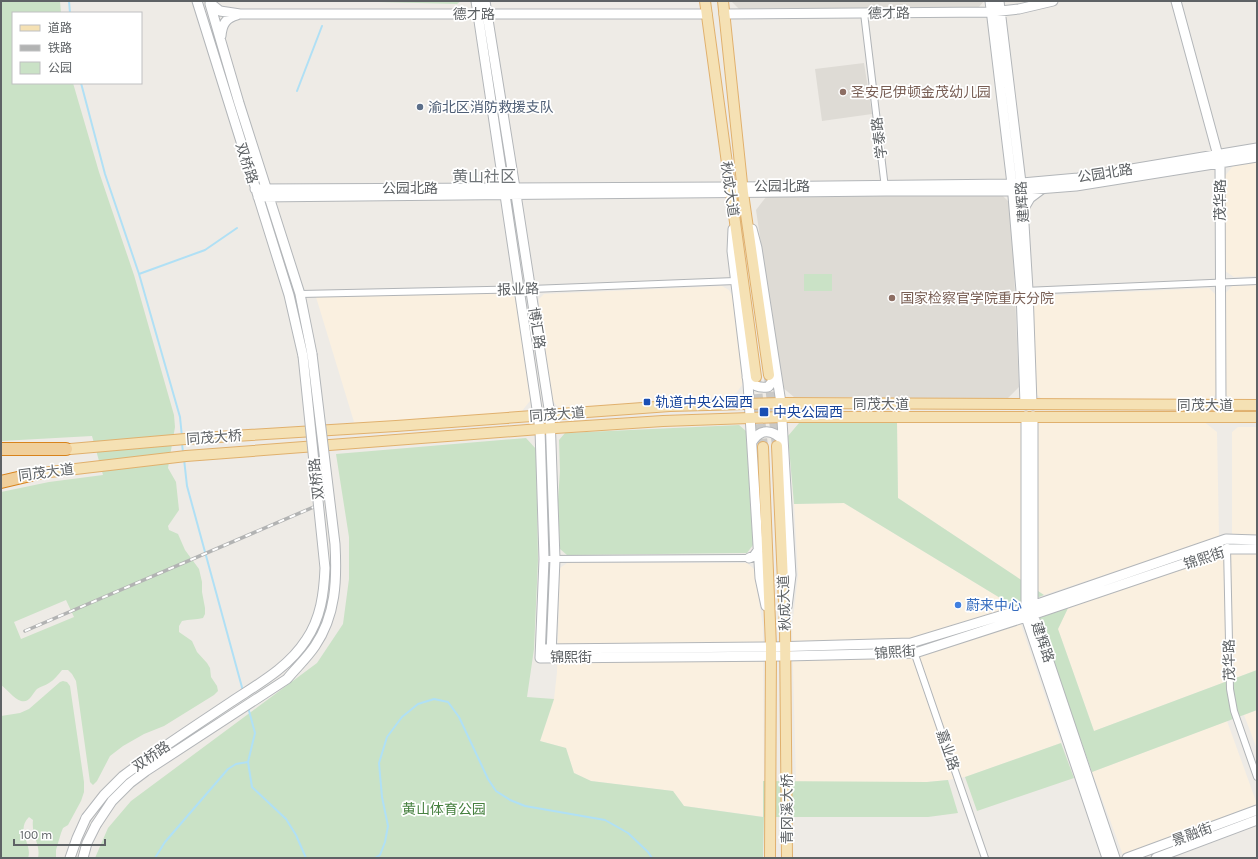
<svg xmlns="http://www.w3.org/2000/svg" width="1258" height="859" viewBox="0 0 1258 859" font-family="Karla,'Noto Sans SC',sans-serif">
  <rect width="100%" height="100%" fill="#eeebe6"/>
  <path fill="#faf0e0" d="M1257,162V276L1234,277L1225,271L1224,177L1233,166Z
    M1257,285V399L1253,400L1231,399L1224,393V295L1232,286Z
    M722,286L729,290L733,297L742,377V385L737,392L731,397L643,401L610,407L565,411L557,406L551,399L539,303V299L544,294Z
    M1209,288L1216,295V394L1210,401H1044L1035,393L1032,303L1038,296Z
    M510,293L516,298L531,393L530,401L521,412L515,415L394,423L354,422L316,297Z
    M1203,421L1217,432L1219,537L1044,595L898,498L897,422Z
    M1238,427H1257V535H1232V432Z
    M844,503L1015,607L1061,743L965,777L948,780L927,782H796L792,627L798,575L794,504Z
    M1231,552L1257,553V670L1094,731L1058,629L1069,606Z
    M567,563H747L754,569L763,627L764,817L684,806L673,791L591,781L574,773L566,748L540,741L554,699L557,672L560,568Z
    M1257,710V749L1244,715Z
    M1227,721L1257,804L1123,855L1092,772Z"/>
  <path fill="#dedbd5" d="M731,1H984L979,7L739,9Z
    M864,63L872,114L822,121L815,69Z
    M1002,195L1011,204L1019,387L1005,401H890L867,397H794L782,387L756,210L766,197Z"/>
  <path fill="#cae2c6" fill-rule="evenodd" d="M1,1H60L61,13H13V83H73L99,172L134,275L174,415L175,427L168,468L176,482L179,510L168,526L169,530L178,534L185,550L199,569L202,582V592L205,608V614L203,618C196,620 189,619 182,621L179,626V632L192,641L197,652L207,663L210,668L211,677L217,686L218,691L214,695L164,726L144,734L123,746L110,756L97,781L93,785L90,782L76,681L72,674L68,670H62C58,675 54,680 49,683C45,686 41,686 37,689C32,694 30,703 21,701C13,698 8,690 1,685V492L49,482L103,475L92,436L1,441ZM66,600L74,617L21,639L14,622Z
    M339,1H461L457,4Z
    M804,274H832V291H804Z
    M897,422L898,498L1044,595L1015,607L844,503L794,504L788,436L799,423Z
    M739,425L746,431L753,545L747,553L567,555L560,549L558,500L560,471L559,440L565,433Z
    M526,438L536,449L538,560L534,649L527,697L554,699L540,741L566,748L574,773L591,781L673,791L684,806L763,817V781L927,782L948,780L958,813L928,817H764L763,858H95L108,828L131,801L317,663L343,624L349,579V537L336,454Z
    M1069,606L1058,629L1094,731L1257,670V710L1092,772L1039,622L1041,615Z
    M63,681L67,682L70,686L84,782V792L81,801L68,825L63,828L61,833L56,850V858H38C41,844 31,836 33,820L29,817C15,831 33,844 28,858H1V716L20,713L29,709L60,682Z
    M1061,743L1074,778L977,811L965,777Z"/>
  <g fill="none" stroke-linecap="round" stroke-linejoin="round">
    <path stroke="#b0e0f5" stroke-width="2" d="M69,1L70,13
      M81,83L105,174L139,274L180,417L182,437
      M297,91L322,26
      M139,274L205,250L237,228
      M182,443L183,453
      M184,459L187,486L243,691
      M248,707L255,733L248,762L252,787L286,819L296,835L306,858
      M155,858L165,842L228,769L236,764L248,762
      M375,858L380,855L385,842L388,826L382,797L379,763L387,737L402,717L418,704L434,699L448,702L459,717L488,779L496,791L510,800L525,806L605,820L628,833L648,852L652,858"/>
    <path stroke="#cac9c6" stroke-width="10" stroke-dasharray="10 5" stroke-linecap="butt" d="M769,377L777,446
      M756,379L763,447"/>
    <g stroke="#b1b4b7" stroke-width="8">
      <path id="street" d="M864,13L885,188
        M1024,291L1257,281
        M300,294L531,289L735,281
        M1227,547L1230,689L1234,711L1257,777
        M544,559L749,558
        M911,643L985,858"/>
    </g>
    <g stroke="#b3b6b9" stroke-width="11">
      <path id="secondary" d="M197,1L289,295L303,356
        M476,1L540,429L544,559L540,658L786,656L915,653L1026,617L1227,549H1257
        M485,1L515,188L550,415L555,559L551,654
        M990,1L1012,184L1021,291L1025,404
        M999,1L1022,191L1028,290L1032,404
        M1176,1L1220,163L1221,405
        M210,3L220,11L240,14H707
        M210,4L239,103L300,294L312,354
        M724,14L992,12L1019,9L1053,1
        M221,36C222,24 226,18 237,15
        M255,189L730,187L1012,184L1078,178L1257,148
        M258,197L886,191H1013L1076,186L1257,157
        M1023,210L1030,198L1042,189
        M733,229L732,251L748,383L760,578L766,606
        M752,229L757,248L781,403L791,575L787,607
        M747,377C754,386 757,388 768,387L773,381L776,374
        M1026,416V617L1107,858
        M1033,416V614L1115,858
        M752,442C760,428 773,429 783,441
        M749,558L754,556L759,549
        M541,649L771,647L911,643L1026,608L1226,539L1257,540
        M70,858L77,838L86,818
        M83,858L87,843L96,825
        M1127,858L1257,810
        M1156,858L1257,820"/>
    </g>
    <g stroke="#e0b06d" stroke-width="12">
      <path id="primary" d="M705,1L756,377
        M723,1L743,193L769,375
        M777,446L785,627L787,858
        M763,447L771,647L770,858
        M59,450L185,439L396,426L670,406L781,403L1257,405
        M33,474L186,456L540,429L663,421L782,417H1257"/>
    </g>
    <g stroke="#d8831c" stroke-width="14">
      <path id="highway" d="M1,449H66
        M1,482L39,473"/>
    </g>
    <use href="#street" stroke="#fff" stroke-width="6"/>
    <use href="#secondary" stroke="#fff" stroke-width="9"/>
    <use href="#primary" stroke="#f5e1b4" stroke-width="10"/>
    <use href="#highway" stroke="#f0cf9b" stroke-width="12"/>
    <g stroke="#b2b3b3" stroke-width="3.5">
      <path id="rail" d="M25,631L316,506"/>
    </g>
    <use href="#rail" stroke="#fff" stroke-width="2" stroke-dasharray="6" stroke-linecap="butt"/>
    <g stroke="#b3b6b9" stroke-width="11" stroke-linecap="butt">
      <path id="secondary-bridge" d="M86,818L104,795L123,776C158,750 195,726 231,702C258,684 288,668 306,640C321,618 324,593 325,568L303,356
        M96,825L112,801L130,783L146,771L287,679C296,668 307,658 315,646C336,615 337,580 335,544L312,354"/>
    </g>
    <use href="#secondary-bridge" stroke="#fff" stroke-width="9"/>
  </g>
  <g fill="#8d6e63" stroke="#fff" stroke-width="1.5">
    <circle cx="843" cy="92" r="4"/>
    <circle cx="892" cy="298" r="4"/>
  </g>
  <circle fill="#5c6f8a" stroke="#fff" stroke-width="1.5" cx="420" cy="107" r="4"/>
  <g fill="#1a4fb4" stroke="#fff" stroke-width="1.5">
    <rect x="643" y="398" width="8" height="8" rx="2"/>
    <rect x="759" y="407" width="10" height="10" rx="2"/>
  </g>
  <circle fill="#3f7fe0" stroke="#fff" stroke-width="1.5" cx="958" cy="605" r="4"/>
  <g text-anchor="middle" stroke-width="3.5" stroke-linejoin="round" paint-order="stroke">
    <g font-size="14" fill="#5e6265" stroke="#fff">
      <text transform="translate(889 13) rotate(-1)" y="5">德才路</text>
      <text x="474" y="19">德才路</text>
      <text transform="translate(879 138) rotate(-97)" y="5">学泰路</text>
      <text transform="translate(247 163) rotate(72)" y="5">双桥路</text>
      <text transform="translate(1105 173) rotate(-9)" y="5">公园北路</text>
      <text x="782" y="191">公园北路</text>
      <text x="410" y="193">公园北路</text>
      <text transform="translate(730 189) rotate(82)" y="5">秋成大道</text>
      <text transform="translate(1220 200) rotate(-90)" y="5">茂华路</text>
      <text transform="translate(1022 202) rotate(-94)" y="5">建辉路</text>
      <text transform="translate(518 289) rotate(-2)" y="5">报业路</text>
      <text transform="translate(537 328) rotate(81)" y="5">博汇路</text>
      <text x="881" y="409">同茂大道</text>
      <text x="1205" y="410">同茂大道</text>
      <text transform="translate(557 414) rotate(-4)" y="5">同茂大道</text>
      <text transform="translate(214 437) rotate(-4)" y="5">同茂大桥</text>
      <text transform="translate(46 472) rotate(-7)" y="5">同茂大道</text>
      <text transform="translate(316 479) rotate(-96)" y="5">双桥路</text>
      <text transform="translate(1204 558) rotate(-18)" y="5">锦熙街</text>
      <text transform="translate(784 603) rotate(-92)" y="5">秋成大道</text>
      <text transform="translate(1043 642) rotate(71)" y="5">建辉路</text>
      <text transform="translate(895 652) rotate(-4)" y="5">锦熙街</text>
      <text x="571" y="662">锦熙街</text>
      <text transform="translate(1229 660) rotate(-91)" y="5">茂华路</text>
      <text transform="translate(948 750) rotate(71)" y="5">嘉业路</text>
      <text transform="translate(151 756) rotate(-34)" y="5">双桥路</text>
      <text transform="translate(787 809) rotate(-90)" y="5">青冈溪大桥</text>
      <text transform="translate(1192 834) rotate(-20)" y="5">景融街</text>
    </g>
    <g font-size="14" fill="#785e54" stroke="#fff" text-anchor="start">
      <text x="851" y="97">圣安尼伊顿金茂幼儿园</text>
      <text x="900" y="303">国家检察官学院重庆分院</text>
    </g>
    <g font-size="14" fill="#4e5e75" stroke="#fff" text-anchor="start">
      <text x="428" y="112">渝北区消防救援支队</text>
    </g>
    <g font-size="14" fill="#164399" stroke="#fff" text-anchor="start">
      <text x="655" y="407">轨道中央公园西</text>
      <text x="773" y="417">中央公园西</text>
    </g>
    <g font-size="14" fill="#366cbe" stroke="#fff" text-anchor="start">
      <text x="966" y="610">蔚来中心</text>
    </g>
    <g font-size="14" fill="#478140" stroke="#fff">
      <text x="444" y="814">黄山体育公园</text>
    </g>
    <g font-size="16" fill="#6f7477" stroke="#fff">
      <text x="484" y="182">黄山社区</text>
    </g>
  </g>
  <rect width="1258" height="859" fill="none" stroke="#5e6265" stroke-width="4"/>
  <rect x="12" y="12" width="130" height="72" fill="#ffffff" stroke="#bfc0c1"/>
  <rect x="20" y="25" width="20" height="6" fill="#f5e1b4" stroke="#bfc0c1"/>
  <text x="48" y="32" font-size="12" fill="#5e6265">道路</text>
  <rect x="20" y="45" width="20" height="6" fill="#b2b3b3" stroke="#bfc0c1"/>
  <text x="48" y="52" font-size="12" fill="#5e6265">铁路</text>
  <rect x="20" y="62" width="20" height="12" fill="#cae2c6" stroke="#bfc0c1"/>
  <text x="48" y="72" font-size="12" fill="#5e6265">公园</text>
  <path d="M14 839v6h91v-6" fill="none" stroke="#5e6265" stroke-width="2"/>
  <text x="20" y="839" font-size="12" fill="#5e6265" stroke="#ffffff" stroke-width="3" paint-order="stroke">100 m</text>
</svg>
